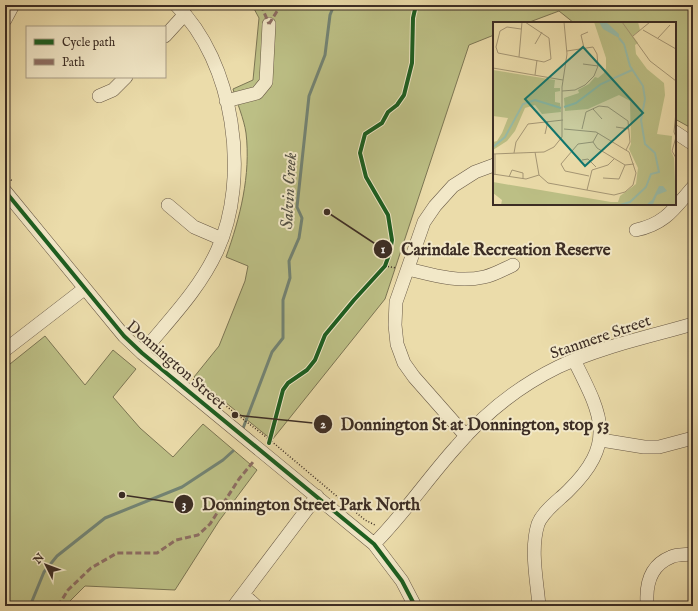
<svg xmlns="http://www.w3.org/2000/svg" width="698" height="611" viewBox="0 0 698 611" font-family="'IM FELL English',serif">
  <rect width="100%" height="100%" fill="#ebdcaa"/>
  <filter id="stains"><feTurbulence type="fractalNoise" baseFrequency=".005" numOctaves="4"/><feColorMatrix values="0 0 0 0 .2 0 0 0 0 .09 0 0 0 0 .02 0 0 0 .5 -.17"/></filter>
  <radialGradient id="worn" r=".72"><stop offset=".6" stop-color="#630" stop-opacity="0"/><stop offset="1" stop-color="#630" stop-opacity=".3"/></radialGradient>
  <path fill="#bcbf85" stroke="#7c7654" d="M252,5H693V129L675,119V23H574L559,11L527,23H494V35L469,45L385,299L272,440L194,377L219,346L245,281L248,266L226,257C240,218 251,175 246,133C244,119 237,103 233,89L253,80L259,18Z
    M45,336L85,385L113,350L136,369L113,397L140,428L173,457L203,424L257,470L219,521L175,590L85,586L65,606H5V368Z"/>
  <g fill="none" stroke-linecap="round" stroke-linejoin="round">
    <path stroke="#738373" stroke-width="3" d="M692,5L693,7
      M242,431L272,352L283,338V300L290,278L289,261L299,238L302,218L297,207L309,96L325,55L330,15L334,5
      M30,606L44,572L57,556L105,518L182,487L223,460L233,451"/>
    <g stroke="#685946" stroke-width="14">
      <path id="minor" d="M5,20L13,5
        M165,36L185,14
        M99,96L113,90L126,77
        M226,101L257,93L266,82L269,24
        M675,132L693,144
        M5,191L124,336L142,353L374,544L402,581L415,606
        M168,205L194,227L222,239
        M636,230C665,224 674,209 693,187
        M408,269C433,275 458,283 484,277C494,275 504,269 513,265
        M5,350L84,289
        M142,353C169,320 199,290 217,251C251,178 234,61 176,5
        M466,436L414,377L404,363L397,344L395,325L396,302L424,222L435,206L453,186L475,172L494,165
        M601,440L644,447H659L693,438
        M374,544C404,514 428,478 456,447C484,414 519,386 558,367C600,347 648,337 693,324
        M243,594L256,606
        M647,602C646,583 651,565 671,557C677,554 686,555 693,554
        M234,606L317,496
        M539,606C537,580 530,550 538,524C543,511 559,500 568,491C618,442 601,414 574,360"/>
    </g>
    <path stroke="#3c2d24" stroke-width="1.5" stroke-dasharray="1 2" stroke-linecap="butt" d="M5,173L13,182
      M385,266L396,268
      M160,349L195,381
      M217,399L270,440L365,520L375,525"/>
    <use href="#minor" stroke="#f2e8c8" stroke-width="13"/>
    <path stroke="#8d6e63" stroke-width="3" stroke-dasharray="6 3" stroke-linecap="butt" d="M261,5L269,24
      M269,24L281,5
      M58,606L68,590L91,568L117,553H157L176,540L198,535L210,524L239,479L253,462"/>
    <g stroke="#f2e8c8" stroke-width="6">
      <path id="cycleway" d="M5,191L124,336L142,353L374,544L402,581L415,606
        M269,443L283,390L288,383L307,370L315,360L325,335L354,300L385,266L390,252L392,240L388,215L366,177L360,153L365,134L382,123L388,112L397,105L404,95L412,63L413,18L416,5"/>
    </g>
    <use href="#cycleway" stroke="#1b5e20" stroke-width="4"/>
  </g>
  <g text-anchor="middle" stroke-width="4" stroke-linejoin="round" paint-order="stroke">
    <g font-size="16" fill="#3c2d24" stroke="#f2e8c8">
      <text transform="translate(600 336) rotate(-19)" y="6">Stanmere Street</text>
      <text transform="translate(177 364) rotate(41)" y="6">Donnington Street</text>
    </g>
    <g font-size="17" font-style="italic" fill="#535145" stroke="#f2e8c8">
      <text transform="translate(288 191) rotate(-87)" y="6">Salvin Creek</text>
    </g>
  </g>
  <g transform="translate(493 22)">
    <rect width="183" height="183" fill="#ebdcaa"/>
    <path d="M101,0H145L147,8L140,14L145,21L142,23L143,32L154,47L171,61L172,73L164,112L179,114L178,129L181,136L183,183H8L9,178L0,171V160L118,180H125L127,174L143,162L145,146L136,127L138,122L137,79L126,73L95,87L72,89L71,76L86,71L85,68L96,62L102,55L105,56L111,51L113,46V36ZM0,48L62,58L61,66H67V69L62,70V80L67,81L68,90L49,92L42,83L32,86L22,109L14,119L0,128V120L4,119L9,111L15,96L0,94Z" fill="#bcbf85"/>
    <path d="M106,0H113L126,12V16L110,7ZM166,164H170L174,169L164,173L160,182L153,183L159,178Z" fill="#98bca8"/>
    <path fill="none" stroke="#98bca8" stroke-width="2" d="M126,16L131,22L137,44L150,64L152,77L148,98L152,122L162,131L166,150L158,152L153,165L137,180L127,183M71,85L83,81L108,62L139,48M0,125L12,115L30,82L42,78L68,86"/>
    <path fill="none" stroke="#a59674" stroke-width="1" d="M129,0L157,39L183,59M28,7L14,5L7,9L3,25L5,31L51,40L58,37L56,16L32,0M150,8L183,27M140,14L157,0M165,16L177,3M42,22L49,10M91,26L88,13L95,10M26,35L29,0M90,42L105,44M0,46L70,58M42,53L44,38M69,69L82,68L92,63L101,54L105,44L104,32L100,25L74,29M100,87L109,97M183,90L181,110L183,115M123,105L136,107M89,107L93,90L106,84L115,85L135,99L137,120L133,128M52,112L55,99M183,115L179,129L183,136M100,120L104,126L132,143L141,142M42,130L46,153L55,161L121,173L132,170L140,163L143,151L136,130L103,110L71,107M21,131L23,120L35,102L70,98M0,132L51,130L61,125L69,115V65L74,32L71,0M89,138L95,137L103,145M0,152L33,157L46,153M2,153V132M96,154L72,149L68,142L85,122L100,120L105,111M16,155L19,148L30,151V157M110,156L126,157L132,143M94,168L99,148L115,143L121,137"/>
    <path fill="#0f766e" fill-opacity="0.15" stroke="#0f766e" stroke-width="2" d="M90,25L150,91L92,144L32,77Z"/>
    <rect width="183" height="183" fill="none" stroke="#3c2d24" stroke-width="2"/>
  </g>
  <path fill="none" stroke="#3c2d24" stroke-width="1.5" d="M327 212L383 249M235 415L323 424M122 495L184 504"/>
  <g fill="#3c2d24" stroke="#f2e8c8" stroke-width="1.5">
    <circle cx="327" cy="212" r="4"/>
    <circle cx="235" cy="415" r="4"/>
    <circle cx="122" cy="495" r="4"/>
    <circle cx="383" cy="249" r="10"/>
    <circle cx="323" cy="424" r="10"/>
    <circle cx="184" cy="504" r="10"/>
  </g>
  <g font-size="12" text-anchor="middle" font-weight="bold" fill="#fff">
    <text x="383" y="253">1</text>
    <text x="323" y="428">2</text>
    <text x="184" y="508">3</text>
  </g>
  <g font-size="17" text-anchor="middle" font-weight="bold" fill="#3c2d24" stroke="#f2e8c8" stroke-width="4" stroke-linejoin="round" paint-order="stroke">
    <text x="506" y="255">Carindale Recreation Reserve</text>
    <text x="475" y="430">Donnington St at Donnington, stop 53</text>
    <text x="311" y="510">Donnington Street Park North</text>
  </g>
  <rect width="698" height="611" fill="none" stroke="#ebdcaa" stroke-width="20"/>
  <rect x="6" y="6" width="686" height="599" fill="none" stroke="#3c2d24" stroke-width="2"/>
  <rect x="10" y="10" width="678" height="591" fill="none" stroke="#3c2d24"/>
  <rect x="26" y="26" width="140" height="52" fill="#f2e8c8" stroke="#a99d86"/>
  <rect x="34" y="39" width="20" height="6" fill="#1b5e20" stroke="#a99d86"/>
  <text x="62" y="46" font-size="12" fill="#3c2d24">Cycle path</text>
  <rect x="34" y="59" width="20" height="6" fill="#8d6e63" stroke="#a99d86"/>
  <text x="62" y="66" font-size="12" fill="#3c2d24">Path</text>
  <g transform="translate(46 565) rotate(312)" stroke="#f2e8c8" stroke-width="3" paint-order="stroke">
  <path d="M0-3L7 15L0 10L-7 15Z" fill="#3c2d24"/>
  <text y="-6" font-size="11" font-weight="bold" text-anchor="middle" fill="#3c2d24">N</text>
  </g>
  <rect width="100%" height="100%" filter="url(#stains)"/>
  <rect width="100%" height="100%" fill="url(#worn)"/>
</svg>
